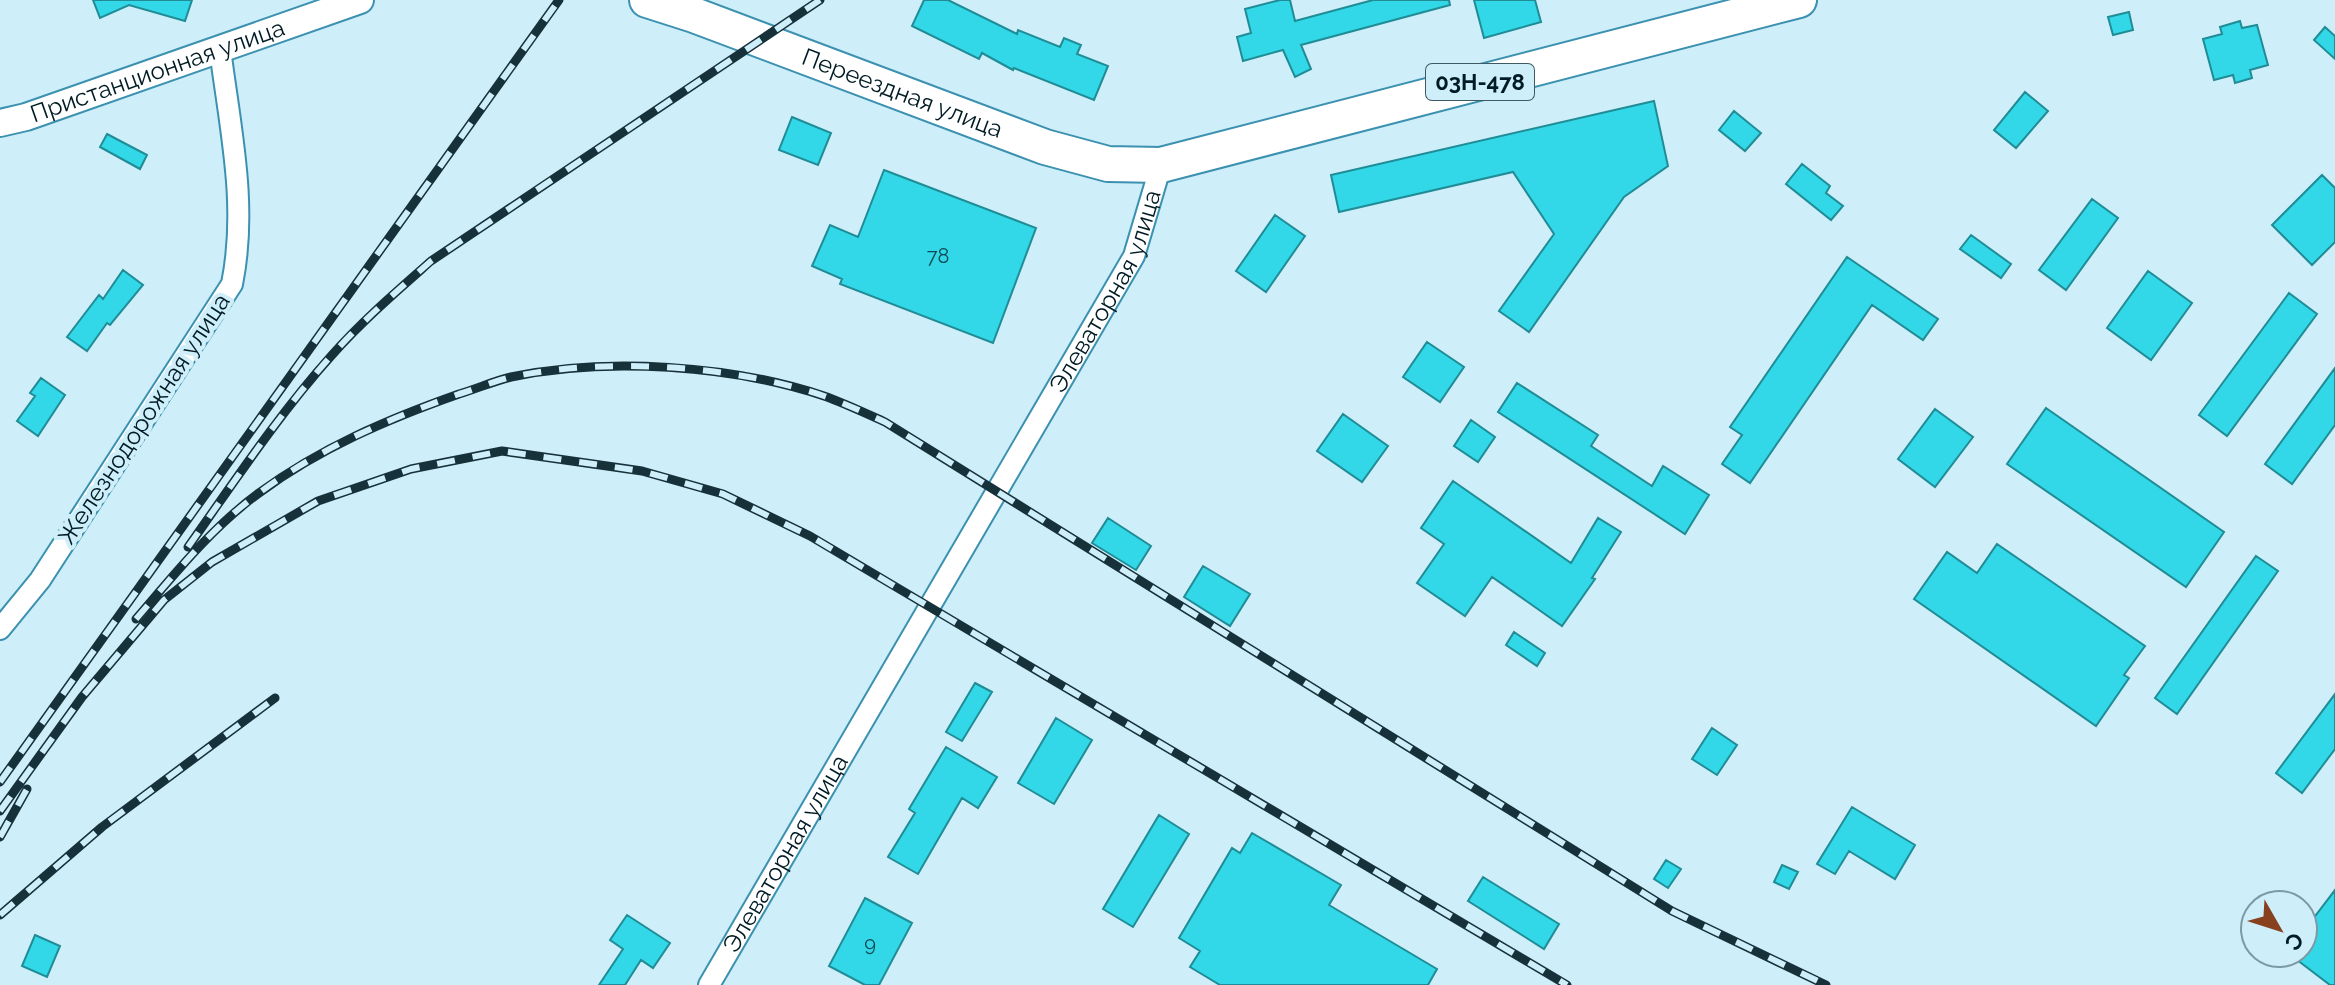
<svg xmlns="http://www.w3.org/2000/svg" width="2335" height="985" viewBox="0 0 2335 985" font-family="Raleway,sans-serif">
  <rect width="100%" height="100%" fill="#ceeefa"/>
  <path fill="#32d8e7" stroke="#1f8c96" stroke-width="2" d="M93,0H192L185,21L129,5L100,18Z
    M924,0H948L1017,34L1018,30L1060,47L1064,38L1081,45L1077,54L1108,66L1094,100L1014,68L1013,70L982,53L979,59L912,26Z
    M1280,0H1290L1295,21L1373,0H1449L1450,5L1301,45L1311,69L1295,77L1283,50L1243,61L1237,37L1251,33L1245,9Z
    M1474,0H1535L1541,22L1484,38Z
    M2129,12L2133,30L2113,35L2108,17Z
    M2240,21L2242,28L2257,25L2268,65L2250,70L2252,78L2235,83L2233,75L2214,80L2203,39L2222,34L2220,27Z
    M2325,27L2335,36V59L2314,40Z
    M2025,92L2048,111L2016,148L1994,130Z
    M1654,101L1668,166L1624,197L1529,332L1499,311L1554,234L1513,172L1339,212L1331,175Z
    M1734,111L1761,133L1745,151L1719,130Z
    M792,117L831,133L818,165L779,150Z
    M107,134L147,155L140,169L100,147Z
    M1802,164L1830,186L1826,193L1843,206L1831,220L1786,184Z
    M884,170L1036,228L993,343L840,284L842,279L812,266L830,225L858,237Z
    M2322,175L2335,188V242L2312,265L2272,225Z
    M2092,199L2118,218L2066,290L2039,270Z
    M1275,215L1305,236L1266,292L1236,271Z
    M1971,235L2011,264L2001,278L1960,249Z
    M1847,257L1938,319L1923,340L1872,305L1750,483L1722,464L1742,435L1730,427Z
    M123,270L143,285L110,325L107,323L87,351L67,337L99,295L103,299Z
    M2148,271L2192,303L2151,360L2107,328Z
    M2289,293L2317,314L2227,436L2199,415Z
    M1427,342L1464,367L1440,402L1403,377Z
    M2335,368V425L2292,484L2265,464Z
    M41,378L65,395L38,436L17,421L35,396L30,393Z
    M1517,383L1598,435L1591,446L1652,486L1663,466L1709,495L1685,534L1498,412Z
    M2046,408L2224,532L2186,587L2007,464Z
    M1935,409L1973,437L1935,487L1898,459Z
    M1343,414L1388,446L1362,482L1317,451Z
    M1471,420L1495,437L1478,462L1454,446Z
    M1453,481L1571,563L1598,518L1621,532L1592,578L1595,579L1562,626L1492,577L1465,616L1417,583L1444,544L1421,528Z
    M1108,518L1151,546L1136,570L1092,543Z
    M1997,544L2145,646L2124,675L2129,678L2096,726L1914,599L1947,552L1977,573Z
    M2256,556L2278,571L2177,714L2155,698Z
    M1203,566L1250,594L1230,626L1184,597Z
    M1514,632L1545,653L1537,666L1506,645Z
    M975,683L992,692L962,741L946,732Z
    M2335,694V749L2302,793L2276,773Z
    M1056,718L1092,740L1054,804L1018,783Z
    M1712,728L1737,745L1717,775L1692,759Z
    M946,747L997,777L978,808L962,798L918,874L888,857L915,813L909,809Z
    M1852,807L1915,845L1895,879L1849,851L1835,874L1817,864Z
    M1159,815L1189,834L1133,927L1103,909Z
    M1252,833L1341,885L1329,905L1437,969L1428,985H1220L1190,967L1200,951L1179,938L1232,848L1240,853Z
    M1666,860L1681,869L1668,888L1654,879Z
    M1782,865L1798,872L1789,889L1774,882Z
    M1483,877L1559,924L1544,949L1468,901Z
    M2335,890V985H2330L2288,953H2303V932Z
    M865,898L912,923L879,985H865L829,966Z
    M627,915L670,943L653,968L641,960L625,985H599L623,949L610,940Z
    M35,935L60,946L47,977L22,966Z"/>
  <g fill="none" stroke-linecap="round" stroke-linejoin="round">
    <g stroke="#3b91af" stroke-width="24">
      <g id="minor">
        <path d="M0,629L40,580L232,284C248,205 230,128 220,49"/>
        <path id="s1" d="M709,985L1134,256L1161,165"/>
      </g>
    </g>
    <g stroke="#3b91af" stroke-width="30">
      <g id="tertiary">
        <path id="s2" d="M0,123L26,117L360,0"/>
      </g>
    </g>
    <g stroke="#3b91af" stroke-width="38">
      <g id="primary">
        <path id="s3" d="M647,0L694,15L1045,147L1108,164L1161,165L1799,0"/>
      </g>
    </g>
    <use href="#minor" stroke="#fff" stroke-width="20"/>
    <use href="#tertiary" stroke="#fff" stroke-width="26"/>
    <use href="#primary" stroke="#fff" stroke-width="34"/>
    <g stroke="#16313a" stroke-width="9">
      <path id="rail" d="M188,547C234,482 279,414 332,355C362,321 397,291 431,261L820,0
        M136,619C174,575 211,528 259,493C320,448 388,419 459,394C476,389 494,381 511,377C606,357 732,365 824,396C844,403 865,413 885,422L1672,911L1826,985
        M0,782L559,0
        M0,811L82,697L164,600L212,562L318,501L411,469L502,451L642,471L723,494L810,536L1567,985
        M0,837L27,789
        M0,915L102,827L275,698"/>
    </g>
    <use href="#rail" stroke="#ceeefa" stroke-width="6" stroke-dasharray="18" stroke-linecap="butt"/>
  </g>
  <g text-anchor="middle" stroke-width="8" stroke-linejoin="round" paint-order="stroke">
    <g font-size="20" fill="#0d4a55">
      <text x="938" y="263">78</text>
      <text x="870" y="951">9</text>
    </g>
    <rect fill="#ceeefa" stroke="#3e5a64" stroke-width="2" x="1426" y="64" width="108" height="36" rx="6"/>
    <g font-size="22" font-weight="bold" fill="#011b24">
      <text x="1480" y="90">03Н-478</text>
    </g>
    <g font-size="24" fill="#011b24" stroke="#ceeefa">
      <text dy="8" stroke="none"><textPath href="#s2" startOffset="166">Пристанционная улица</textPath></text>
      <text dy="8" stroke="none"><textPath href="#s3" startOffset="272">Переездная улица</textPath></text>
      <text dy="8" stroke="none"><textPath href="#s1" startOffset="800">Элеваторная улица</textPath></text>
      <text transform="translate(144 419) rotate(-57)" y="8">Железнодорожная улица</text>
      <text dy="8" stroke="none"><textPath href="#s1" startOffset="152">Элеваторная улица</textPath></text>
    </g>
  </g>
  <g transform="translate(2279 929) rotate(129)"><circle r="38" fill="#ceeefa" stroke="#7c9aa4" stroke-width="2"/>
  <path d="M0-6L14 30L0 20L-14 30Z" fill="#88411e"/>
  <text y="-12" font-size="22" font-weight="bold" text-anchor="middle" fill="#011b24">С</text>
  </g>
</svg>
